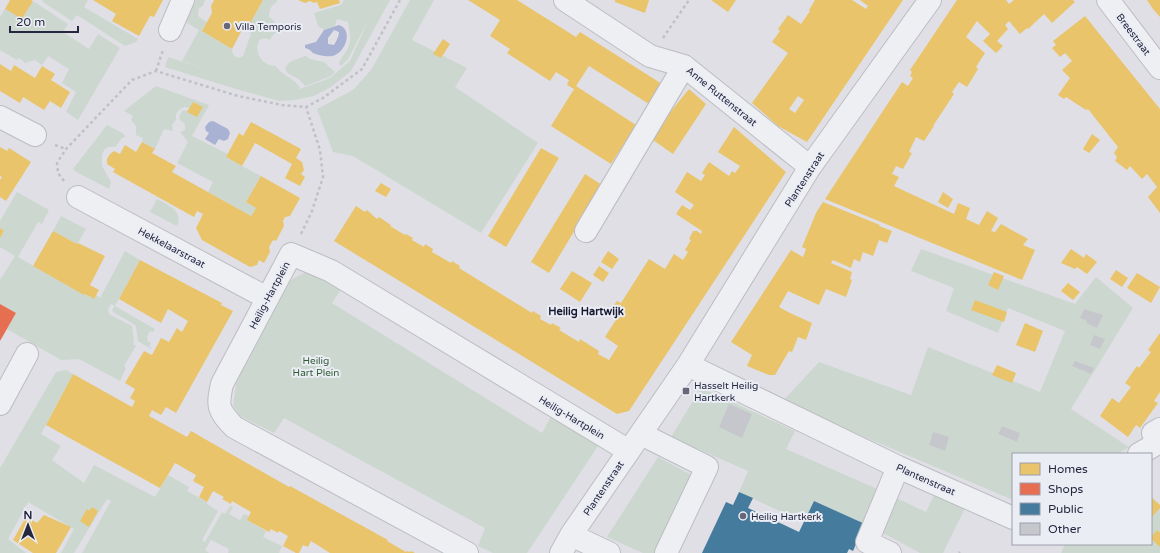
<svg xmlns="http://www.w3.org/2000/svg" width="1160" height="553" viewBox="0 0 1160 553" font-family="'Varela Round',sans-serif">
  <rect width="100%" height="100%" fill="#dfdfe5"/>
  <path fill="#ccd8cf" d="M42,0H88L84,7L138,39L136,42L125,46L77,15L72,21L43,2Z
    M196,0H205L203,6L199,8L198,16L207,22L202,31L232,49C232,55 236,60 243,56L251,34L247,29L263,0H277V2C271,5 269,10 269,17L275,22L276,32L272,36L270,40C252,30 252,66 276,66C283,77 294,77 300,88L297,90L330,78L350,61L369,19L348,59L341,66L339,64C340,59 342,57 345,53C353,42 350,35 348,22L337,19L335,26L324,30L318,26L314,13L341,5L344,0H390L351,71L331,87L314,96L295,100L279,101L236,89L165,67L168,57L217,73L182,61L199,30L184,21Z
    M410,0H434L412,40L467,68L455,87L538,143L481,233L353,156L333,152L317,109L353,90L371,70Z
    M33,1L68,24L63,32L89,49L98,34L120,48L78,120L66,112L76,92L62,83L69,69L48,56L42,65L35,60L25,63L19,58L17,60L0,50V17L5,9L22,19Z
    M304,56H306L310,59L324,62L335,72L329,77L305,86C302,82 299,79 295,77C289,74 281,71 289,63C293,59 300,59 304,56Z
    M156,86L209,105L192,136L228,154L227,158L261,176L246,202L256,208L251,216L208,192L213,182L177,163L188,142L180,132L185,130C186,125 184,122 180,120L179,117L182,111L188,110L187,112L197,117L202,107L193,102L190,108C183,106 179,108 176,115V120L172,125L173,131L164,129L155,149L142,142L143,138L136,135V126L131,120L133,116L124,111Z
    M107,125L124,134L125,137L122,138L115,147H108L104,150L102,155V166L111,182L109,189L78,173L73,169Z
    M17,192L49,210L42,224L38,222L18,257L84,295L85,294L94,299L96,295L100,298L125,251L140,260L115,306L155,329L153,332L150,331L147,337L148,338L147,341L151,343L149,346L152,348L151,349L138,341L136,327L135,325L113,312L112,310L115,306L111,304L108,310L109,314L132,326L134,342L133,344L136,346L124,366L126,368L120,381L79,359L61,360L7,329L16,313L0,304V280L15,256L0,247V238L4,231L0,228V221Z
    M157,199C168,205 184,211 177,226L150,212Z
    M61,216L86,229L78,243L77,244L53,231Z
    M921,249L1075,304L1096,277L1133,308L1071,409L1129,447L1117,454H1013V500L782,402L819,362L911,395L928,347L1040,392L1065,331L1008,308L998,333L946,311L954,288L911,271Z
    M306,272L344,285L332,303L542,433L552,415L582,432L598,446L527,553H493L478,546L485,528L284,418L274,433L240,416L233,406L237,377L291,280Z
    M66,370L73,374L41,434L61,446L52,460L84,483L94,465L155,497L168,475L189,487L187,491L207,502V504L218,511L202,540L205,542L222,512L225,514L230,506L233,507L229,514L240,520L244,514L249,516L247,520L266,531L263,537L282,546L279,553H228L229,549L211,540L205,550L209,553H82L111,501L107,499L74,553H61L74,529L28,502L8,539L26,553H0V468L56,372Z
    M701,388L795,431L786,449L882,491L865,524L814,501L803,522L739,492L748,471L671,437Z
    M658,457L695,477L661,553H643L607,537Z
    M890,495L926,512L934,495L965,508L943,553H920L876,529Z
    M1160,508V553H1061L1065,544H1151V518Z"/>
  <path fill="#aab2d3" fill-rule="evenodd" d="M339,25C354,30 345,54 332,56C327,57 317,55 313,53C310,50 309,49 305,48V45L316,42L324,30ZM334,30L339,32C339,36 336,42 334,45L328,44V38Z
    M213,121L228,129L230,133L228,139L224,141L219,139L215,145L205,139L209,133L206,131L205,127L209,122Z"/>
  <path fill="#e9c46a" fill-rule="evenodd" d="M10,0H31L33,1L22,19L5,9Z
    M93,0H163L154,17L150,16L139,36L112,21L116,14Z
    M214,0H263L247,29L242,30L232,49L202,31L212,13L211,6Z
    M298,0H339L340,3L320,9L317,2L314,3L310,1L305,3Z
    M468,0H517L576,37L580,32L662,84L649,104L589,66L576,86L636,125L611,164L551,126L574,89L567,85L569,80L556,72L550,81L507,53L510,49L490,36L500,20Z
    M615,0H649L645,13L615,2Z
    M711,0H736L728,12Z
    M815,0H852L866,9L868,6L860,0H903L807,142L778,126L752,103L788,53L772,42L780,31L778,29L788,15L801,24L810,11L809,10ZM798,96L804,100L795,113L789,109Z
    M957,0H1006L1009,4L1014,0H1073L1075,2L1052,23L1044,14L1028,29L1027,28L1020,34L1009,21L1005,25L1008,29L997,41L1003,46L996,53L983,41L990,34L977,21L966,37L985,53L976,67L978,69L967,87L959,82L952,92L954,94L933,126H934L924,141L916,137L909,152L912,153L903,169L896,166L892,174L899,177L894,186L954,214L958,203L970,208L966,219L979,225L987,211L998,218L991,231L995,232L1001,224L1028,239L1023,245L1035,250L1022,280L825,199L902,82L908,86L913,78L910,76L912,72L910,70Z
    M1147,0H1160V17L1153,9Z
    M1085,16L1160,109V213L1148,197L1157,187L1147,174L1142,179L1130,166L1127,170L1115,161L1117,157L1114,153L1118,147L1088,109L1086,110L1066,97L1064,99L1058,95L1070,78L1062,70L1072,61L1065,53L1060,57L1052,48L1056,45L1053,41Z
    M443,39L450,44L441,58L433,54Z
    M0,64L11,71L14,65L35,78L42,66L55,74L51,80L70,92L61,108L50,101L44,110L23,97L20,103L0,91Z
    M689,89L706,104L673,154L653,140L668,115Z
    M193,102L203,107L197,117L187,112Z
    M251,122L301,149L296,158L302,162L304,170L301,174L305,177L300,186L285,178L292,164L255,143L242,166L226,157L239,133L243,136Z
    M734,127L786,172L629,411L617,414L334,241L356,206L365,212L367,210L377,219L379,217L391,225L390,226L405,235L406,234L413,238L412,240L424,247L425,244L433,249L432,252L451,263L452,261L460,266L459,268L532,313L533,311L541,316L540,319L551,325L552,323L561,328L559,330L579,342L580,339L599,351L598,354L609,360L618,346L605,337L619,315L611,309L617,301L621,303L649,259L665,269L674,254L683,260L688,252L685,250L691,240L689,239L693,231H697L701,234L702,231L676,214L682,205L690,210L694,205L675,192L687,172L701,181L705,175L702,173L709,162L729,176L732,171L735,173L740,166L718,152Z
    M1092,134L1100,140L1089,153L1083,149Z
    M142,142L155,149L152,153L176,166L172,172L251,216L256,208L246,202L261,176L300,198L290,216L285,217L283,221L284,226L276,241L273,240L269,247L270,252L264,263L259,260L257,265L250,267L202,240L196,228L203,214L197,211L194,217L113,172L115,169L107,164V159L110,154L114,151L120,154L125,145L136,152Z
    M0,147L7,151L9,148L31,162L6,201L0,197V180L2,177L0,176Z
    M541,148L559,158L506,247L488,236Z
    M585,174L602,185L549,273L531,262Z
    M381,183L391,189L386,197L375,191Z
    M943,192L953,199L948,208L938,202Z
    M823,202L880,225L879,226L892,231L887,243L879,240L873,256L863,252L860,262L854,259L851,268L833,260L831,263L852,272L850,279L852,280L846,297L826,289L819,305L788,291L779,307L788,312L812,323L806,340L798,337L792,352L789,351L775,375H769L747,366L752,355L731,342L791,250L803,257L806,249L802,247L816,213Z
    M0,228L4,231L0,238Z
    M53,231L77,244L78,243L105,256L90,285L99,290L94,299L85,294L84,295L33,266Z
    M1071,249L1084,258L1086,254L1097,262L1087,274L1077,267L1075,269L1061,263Z
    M608,251L619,259L612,269L601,262Z
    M140,260L222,303L221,305L233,311L176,413L166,407L161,415L152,410L149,416L187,437L191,431L289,487L290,486L388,540L387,541L406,552L407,551L410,552L411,551L415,553H330L311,541L308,547L303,545L299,553H296L283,546L288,536L279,531L278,533L271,529L269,532L247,520L251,512L232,501L231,504L222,499L224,497L213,491L207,502L199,497L204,487L193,481L196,475L175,463L160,488L46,425L73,374L132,407L135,401L130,398L135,389L125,383L144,351L152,355L161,338L169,342L177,328L182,332L188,321L168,309L161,323L119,299Z
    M599,266L609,273L603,282L593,275Z
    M1116,270L1128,278L1122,287L1110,279Z
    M572,271L592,283L580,302L560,289Z
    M994,272L1004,276L998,290L988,285Z
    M1137,273L1160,287L1151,303L1127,288Z
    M1068,283L1080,292L1073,300L1061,291Z
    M975,300L1007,312L1004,322L971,310Z
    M1025,323L1043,331L1035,352L1016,345Z
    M1160,333V392L1154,401L1158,403L1140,428L1136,425L1128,437L1100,416L1112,398L1119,403L1131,387L1125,383L1137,366L1139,368L1151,352L1148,350Z
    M997,365L1016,373L1012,383L992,375Z
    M1151,497L1160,505V508L1151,518Z
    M92,507L98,511L89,527L80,521L87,509L89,511Z
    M44,515L71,527L56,553H33L13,540L26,517L37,523Z
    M1157,530L1160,533V547L1151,539V537Z"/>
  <path fill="#e76f51" d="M0,304L16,313L0,341Z"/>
  <path fill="#457b9d" d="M739,492L753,498L748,508L799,532L814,501L865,524L853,551L849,549L847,553H702L726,502L733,505Z"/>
  <path fill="#c6c7cd" d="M1084,309L1103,315L1097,328L1086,323L1087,321L1080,318Z
    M1094,335L1105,339L1100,349L1090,345Z
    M1075,361L1094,368L1091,374L1072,366Z
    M729,404L752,414L742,438L719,427Z
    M1002,426L1020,433L1017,442L998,434Z
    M933,432L949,437L945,451L929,445Z"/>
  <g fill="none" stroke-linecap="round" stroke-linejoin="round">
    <g stroke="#bcbcc3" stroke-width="24">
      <path id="minor" d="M565,0L650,56L684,66L810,167
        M1108,0L1160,68
        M170,30L183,0
        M0,117L35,135
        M78,197L267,298
        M586,231L684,66
        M688,365L898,467L1013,518
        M0,404L27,354
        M641,434L707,467L666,553
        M1139,454L1158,443L1153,433L1160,429
        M571,535L609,553
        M467,553L234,427C218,410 217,407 222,384L291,254L331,271L629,451
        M561,553L571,535L688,365L810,167L930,0
        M890,553L867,542L898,467"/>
    </g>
    <path stroke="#c0c0c7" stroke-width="2.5" stroke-dasharray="3 3" stroke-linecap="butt" d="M663,38L689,0
      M156,71L163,50
      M55,145L66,149
      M64,181L58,173L57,163L66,149L132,80L156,71L238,96L282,105L306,107L323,98L362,69L400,0
      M301,234L312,211L323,177L320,150L306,107
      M959,553L960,552"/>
    <use href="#minor" stroke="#eeeff2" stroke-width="22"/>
  </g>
  <g fill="#666779" stroke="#ebedf5" stroke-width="1.5">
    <circle cx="227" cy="26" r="4"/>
    <rect x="682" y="387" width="8" height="8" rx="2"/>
    <circle cx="743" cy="516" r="4"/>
  </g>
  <g text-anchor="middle" stroke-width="4" stroke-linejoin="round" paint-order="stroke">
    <g font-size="10" fill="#25273f" stroke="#ebedf5" text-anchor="start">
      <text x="235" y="30">Villa Temporis</text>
      <text x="694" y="389">Hasselt Heilig<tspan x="694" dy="12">Hartkerk</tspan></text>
      <text x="751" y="520">Heilig Hartkerk</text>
    </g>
    <g font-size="10" fill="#25273f" stroke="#ebedf5">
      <text transform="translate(1134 34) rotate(53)" y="4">Breestraat</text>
      <text transform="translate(722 96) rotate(39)" y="4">Anne Ruttenstraat</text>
      <text transform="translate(804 179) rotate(-57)" y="4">Plantenstraat</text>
      <text transform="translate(172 247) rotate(28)" y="4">Hekkelaarstraat</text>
      <text transform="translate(269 295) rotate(-62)" y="4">Heilig-Hartplein</text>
      <text transform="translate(572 417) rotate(31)" y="4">Heilig-Hartplein</text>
      <text transform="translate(926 479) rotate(24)" y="4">Plantenstraat</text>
      <text transform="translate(603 488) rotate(-56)" y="4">Plantenstraat</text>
    </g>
    <g font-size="10" fill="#315c35" stroke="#ebedf5">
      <text x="316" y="364">Heilig<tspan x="316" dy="12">Hart Plein</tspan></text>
    </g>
    <g font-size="11" font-weight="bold" fill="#171930" stroke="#ebedf5">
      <text x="586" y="315">Heilig Hartwijk</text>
    </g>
  </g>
  <rect x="1012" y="453" width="140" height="92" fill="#ebedf5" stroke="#9c9eac"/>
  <rect x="1020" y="463" width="20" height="12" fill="#e9c46a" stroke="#9c9eac"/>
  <text x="1048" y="473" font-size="12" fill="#25273f">Homes</text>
  <rect x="1020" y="483" width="20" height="12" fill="#e76f51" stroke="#9c9eac"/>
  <text x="1048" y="493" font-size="12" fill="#25273f">Shops</text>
  <rect x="1020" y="503" width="20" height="12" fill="#457b9d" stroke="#9c9eac"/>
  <text x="1048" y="513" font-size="12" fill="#25273f">Public</text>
  <rect x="1020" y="523" width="20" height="12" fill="#c6c7cd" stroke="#9c9eac"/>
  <text x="1048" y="533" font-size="12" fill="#25273f">Other</text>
  <g transform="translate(28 525)" stroke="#ebedf5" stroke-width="3" paint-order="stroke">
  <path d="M0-3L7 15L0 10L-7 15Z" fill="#25273f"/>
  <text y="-6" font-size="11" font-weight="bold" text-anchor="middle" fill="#25273f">N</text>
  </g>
  <path d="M10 26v6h68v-6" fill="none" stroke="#25273f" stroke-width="2"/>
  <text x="16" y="26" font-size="12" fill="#25273f" stroke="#ebedf5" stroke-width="3" paint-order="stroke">20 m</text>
</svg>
